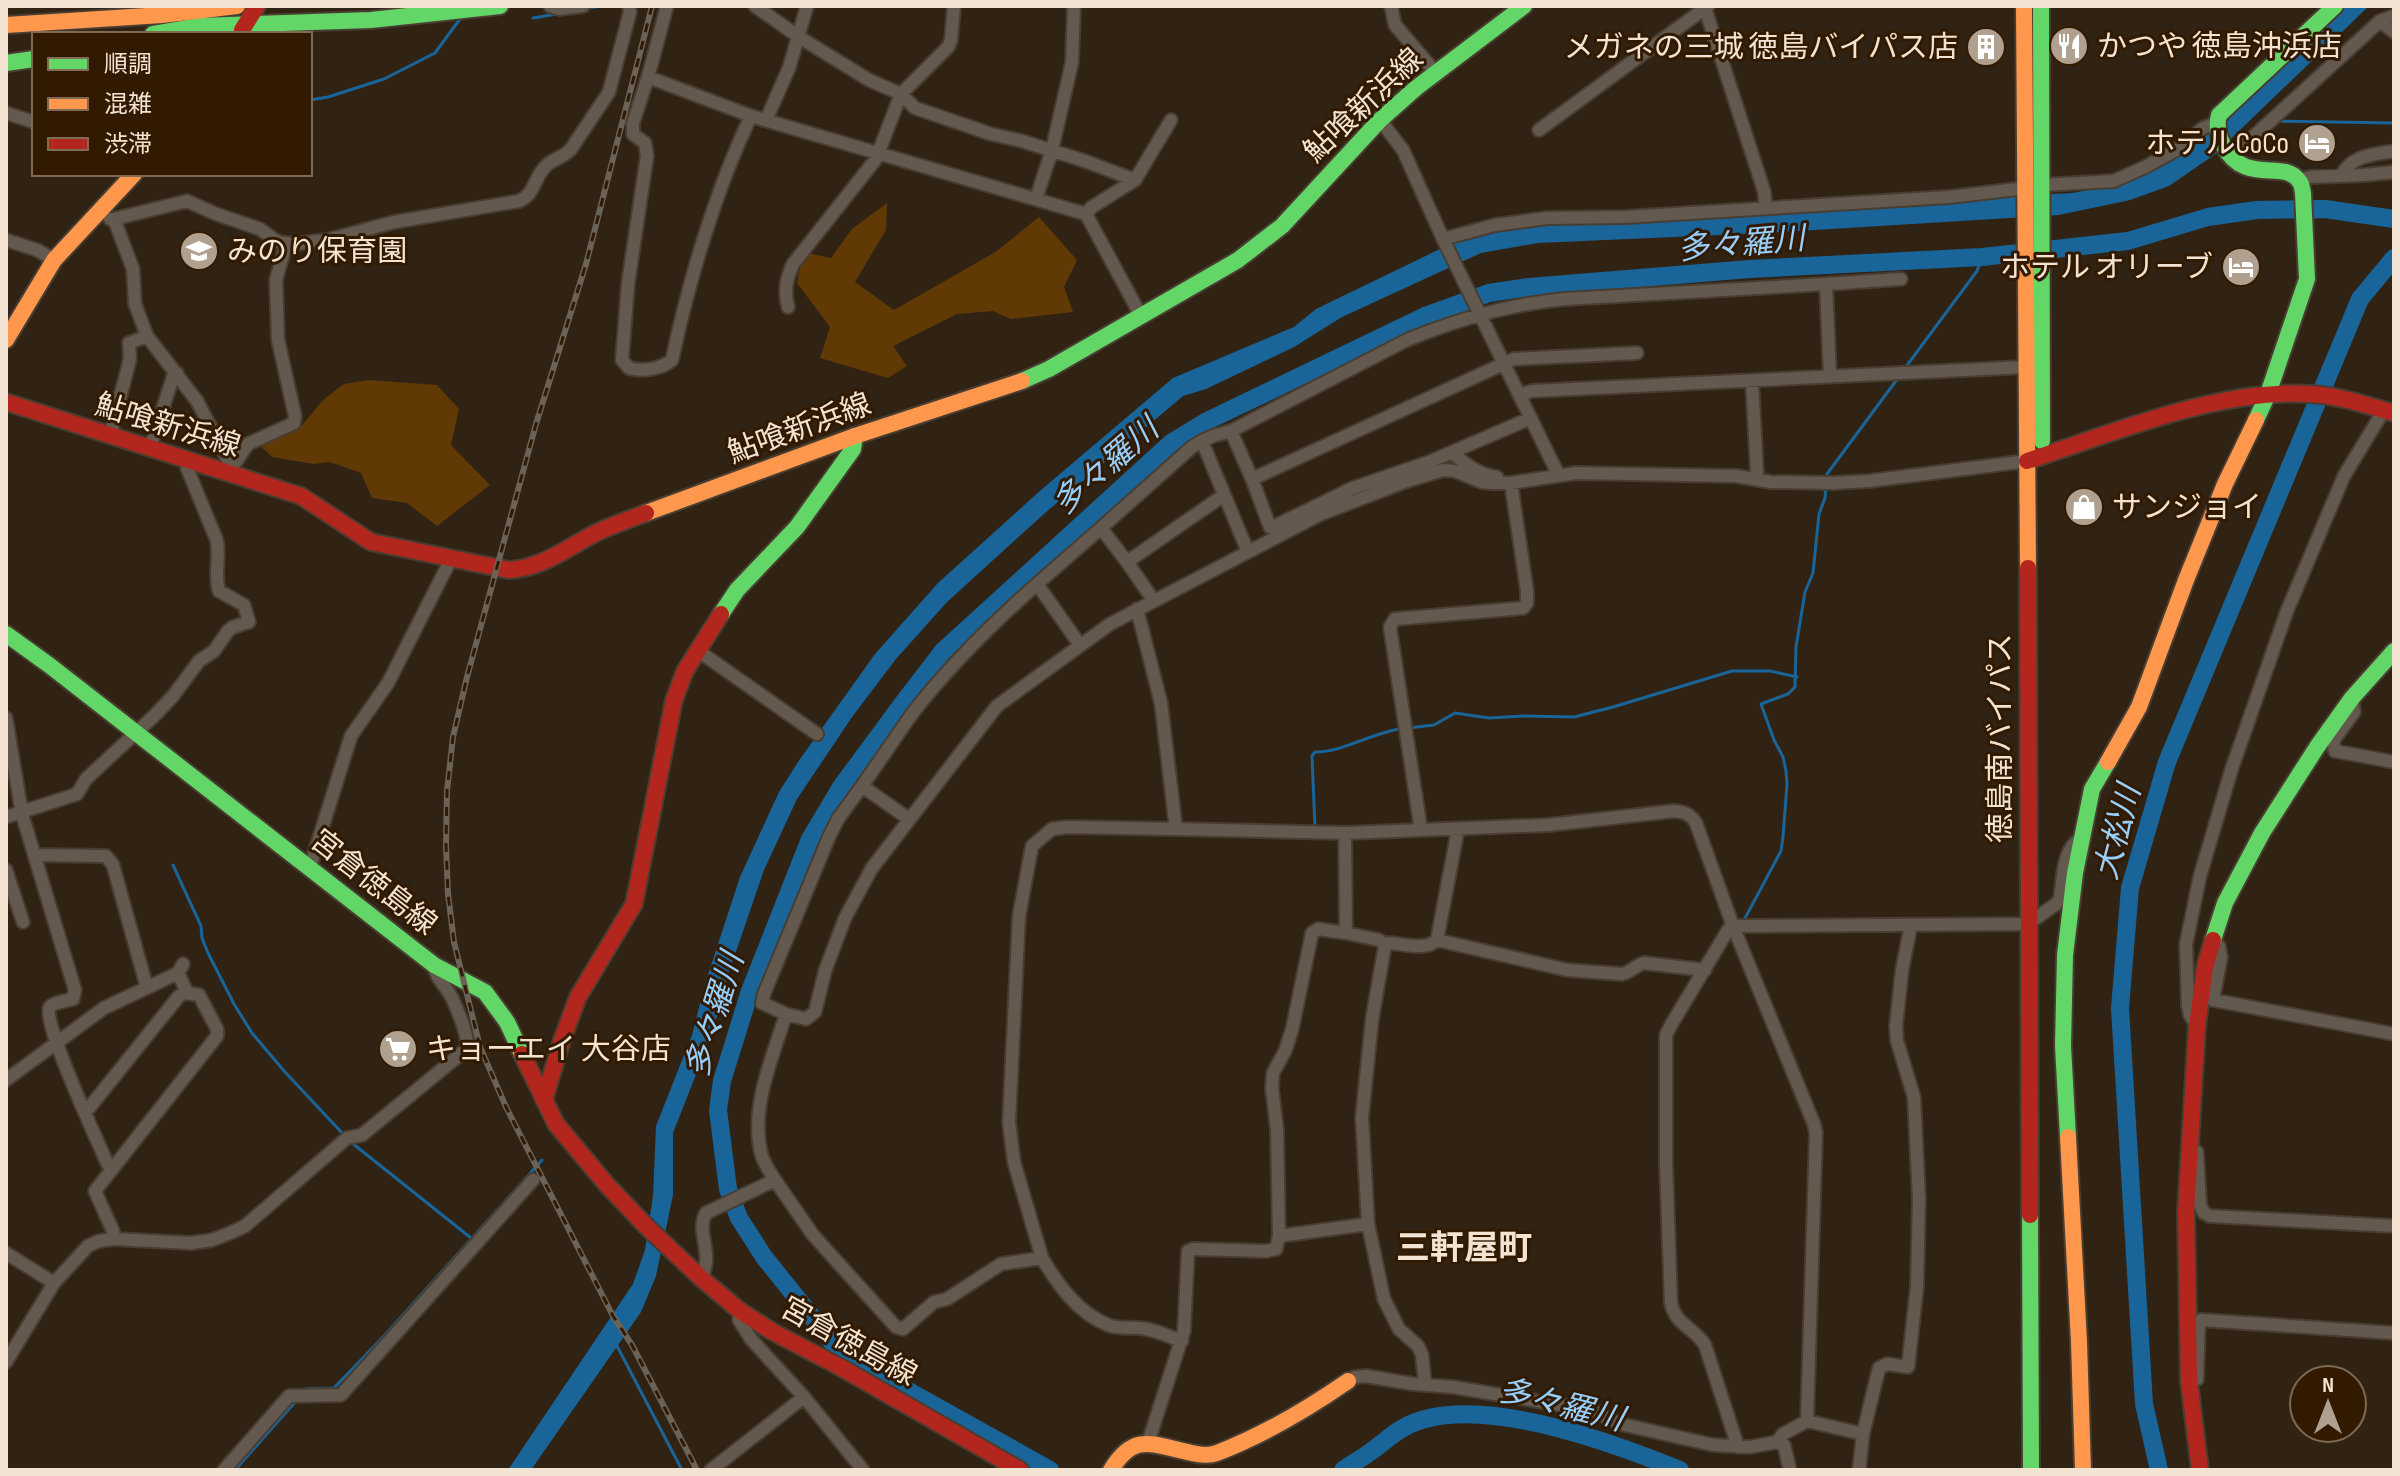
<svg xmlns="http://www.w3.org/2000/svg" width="2400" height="1476" viewBox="0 0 2400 1476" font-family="'Sofia Sans Condensed','Noto Sans JP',sans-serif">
  <rect width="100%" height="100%" fill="#312314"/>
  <path fill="#613905" d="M887,203L886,230L855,282L894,310L997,251L1039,217L1077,260L1064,287L1073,312L1011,319L993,311L957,314L893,346L907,366L888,378L820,358L830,327L797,283L803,252L831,258L852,229Z
    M368,380L437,385L459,409L451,445L490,485L437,526L407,503L372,498L361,473L330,462L314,464L272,457L261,446L299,429L323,400L344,384Z"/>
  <path fill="#196599" d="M2345,6H2369L2214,155L2169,186L2130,200L2059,215L1764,233L1538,243L1481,253L1342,317L1294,347L1206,389L1183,396L1045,513L947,602L896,659L852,717L797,799L764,870L729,972L713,1031L673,1133V1195L656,1276L641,1312L531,1470H508L633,1284L645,1250L653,1196L656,1126L692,1035L705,984L740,877L779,792L800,759L875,654L938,583L1041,490L1173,378L1294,327L1316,309L1438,250L1492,229L1547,222L2072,193L2111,186L2147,174L2172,161L2231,113Z"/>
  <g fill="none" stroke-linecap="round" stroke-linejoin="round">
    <path stroke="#196599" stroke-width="3" d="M588,8L600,6
      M533,18L557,14
      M310,100L328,97L384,79L435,53L460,19
      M2278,121L2394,123
      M1905,368L1977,271L1982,257
      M1827,479V474L1898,378
      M1408,728L1434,725L1455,713L1489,718L1524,716L1574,717L1613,707L1732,671H1770L1797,677
      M1312,828H1315L1312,756L1315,752C1344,752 1371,733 1400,729
      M173,865L201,926L202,938L208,953L234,1004L252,1033L285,1072L344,1135
      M1743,922L1781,851L1783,837L1787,784L1786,771L1783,757L1774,740L1761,704L1788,694L1795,687L1796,647L1805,592L1813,573L1819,514L1825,498L1826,486
      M352,1143L471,1238
      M617,1346L682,1470
      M303,1392L306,1389L334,1388L384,1336L542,1160
      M235,1470L296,1401"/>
    <path stroke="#196599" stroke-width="18" d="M1050,1470L860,1364L837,1348L764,1257L739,1218L728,1189L718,1110L722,1081L750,991L810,839L841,787L903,703L943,651L1171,443L1207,421L1425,316L1489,293L1529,287L1750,269L1982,257L2128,241L2208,217L2257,210L2325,209L2394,219
      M1343,1470C1353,1463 1364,1457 1373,1450C1383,1443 1392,1434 1403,1428C1471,1389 1613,1443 1680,1470
      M2159,1470L2144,1404L2120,1008L2130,888L2167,762L2360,299L2394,258"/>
    <g stroke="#483d31" stroke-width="16">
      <path id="street" d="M550,6L559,9L583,6
        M667,6L648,77L633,123V134L645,143L647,156L628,284L622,360L629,368C643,372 661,369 672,360C689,280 716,189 751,116
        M755,6L799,37L869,80L901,94L915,108L991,134L1022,141L1085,161L1135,180
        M1391,6L1395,25L1436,73
        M1705,8L1764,191L1766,208
        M2380,21L2394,32
        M648,77L751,116L1086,214L1141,316
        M6,113L34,122
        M766,120L789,68L807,6
        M1380,120L1403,150L1443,239L1558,474
        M1539,130L1708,6
        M2231,157L2380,21L2394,16
        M2341,176C2352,155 2372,155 2394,151
        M2299,180L2310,177L2364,175L2394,172
        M2042,185L2114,181L2147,166L2178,149L2203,128L2216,123
        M1036,199L1052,150L1072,62L1074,6
        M1086,214L1092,207L1135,180L1171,120
        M110,219H114L133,269L135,304L147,336L197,401L231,466
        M114,219L187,201L216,214L260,229L278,242L293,244L327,240L394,222L519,201C536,194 534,175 548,164C556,158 564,157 571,149L609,92L630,12L629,6
        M1443,239L1495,225L1547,218L1625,217L1949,197L2026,188
        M6,240L37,250L54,260
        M1826,284L1901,279
        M788,307C784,290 786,280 793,264L876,159L901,94L948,47L951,40L954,6
        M1752,381L1757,473L1755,479
        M1520,395L1532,391L2026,367
        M1531,418L1429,462L1353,488L1273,527H1270L1252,479L1514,359L1637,353
        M1231,431L1213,436L1202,441L1248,552
        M110,436L130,359L129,343L147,336
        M150,448L173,377L177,373
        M1452,452C1464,464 1480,475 1497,477
        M229,472L248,444L294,423L295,416L278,340L276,280L286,244
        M1252,479L1231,431L1407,340C1458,319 1511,304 1565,299L1826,284L1830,376
        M1511,483L1527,591V603L1523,608L1395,619L1390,627L1421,830L1548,825L1674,811C1685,812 1690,814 1696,823L1733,926L1814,1124L1816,1133L1807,1421L1783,1434L1777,1442
        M1127,562L1101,528L1192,447L1202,441
        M1154,601L1127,562L1224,495
        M1137,609L1161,703L1176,829L1345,833
        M1080,645L1037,584L1101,528
        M697,650L817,734
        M2352,698L2354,712L2333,741L2335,751L2394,762
        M6,718L22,814L75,990L73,999C67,1001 54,1002 50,1007C40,1018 99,1144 107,1163L112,1169
        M6,817L77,794L86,779L154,716L173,696L199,661L214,651L228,631L233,627L249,622L244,605L219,591C214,575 220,557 217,541L187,468V460
        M909,819L862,786C879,762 895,738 912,714C948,667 992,624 1037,584
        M1458,829L1437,940L1567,970L1622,974C1632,972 1635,965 1644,963L1705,970
        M34,855L106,856L113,865L147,988
        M310,867L351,736L388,683L451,559
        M6,870L23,922
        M1346,933L1318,929L1312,933L1292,1030L1285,1051L1273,1073L1272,1089L1277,1130L1279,1236L1368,1224
        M2212,941L2219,946L2221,957L2213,1000L2394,1034
        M1385,945L1379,940L1346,933L1345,833L1421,830
        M786,1014L762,1003L764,994L829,837L838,819L862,786
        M2197,1026L2190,1015L2188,1006L2186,944L2200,876L2232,768L2287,611L2344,476L2384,410
        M6,1080L104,1008L178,973L183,964
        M85,1111L89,1108L179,996L185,993
        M2191,1149L2197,1152L2200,1205L2204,1213L2210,1216L2394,1226
        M775,1180L813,1235L896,1327L903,1329L934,1302L947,1299L1001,1264L1042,1258L1014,1162L1009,1122L1019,916L1032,846L1052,829L1068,827L1176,829
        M114,1239L113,1231L95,1191L217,1036V1029L199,995L185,993V988L178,973
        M6,1253L54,1283
        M1042,1258C1058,1285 1078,1313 1108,1325C1121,1330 1133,1326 1146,1329C1158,1331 1170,1337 1182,1341
        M701,1278C715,1254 695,1232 706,1213L775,1180C770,1172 763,1162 761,1153C750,1107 773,1056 786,1014L806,1019L815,1012L825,971L845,918L872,868L997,706L1110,624L1321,514L1407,481L1443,470L1455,471L1482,482L1492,483H1511L1576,473L1736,476L1771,482L1833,483L1869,481L2027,461
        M740,1311L739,1320L751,1339L804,1397L863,1470
        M6,1362L54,1283L88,1246L99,1241L114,1239L191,1243L212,1240L230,1233L245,1226L347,1138L362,1135L468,1048C467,1032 459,1013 452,998C446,985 436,980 434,965
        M1348,1381L1355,1377L1366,1376L1413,1384L1453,1387L1590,1410L1621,1424L1713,1445L1750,1447L1777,1442L1784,1445L1790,1470
        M2189,1381L2197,1379L2199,1321L2201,1320L2394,1333
        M1425,1385L1422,1355L1418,1346L1399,1329L1384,1299L1368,1224L1362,1117L1372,1020L1385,945L1389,943C1405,944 1426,951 1437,940
        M1807,1421L1863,1434
        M1148,1443L1184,1331L1188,1251L1193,1249L1266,1251L1276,1249L1279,1236
        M1738,1447L1705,1345C1694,1328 1675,1324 1671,1303L1666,1163V1035L1671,1025L1728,930L1733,926L2028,924L2056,904L2060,899C2063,880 2062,848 2081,839
        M224,1470L289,1396L341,1395L533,1180
        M711,1470L804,1397
        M1859,1470L1863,1434L1879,1368L1887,1364L1908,1367L1917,1286L1919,1199L1914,1097L1897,1041L1896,1026L1902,970L1911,925"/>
    </g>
    <g stroke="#483d31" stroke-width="20">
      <path id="fast" d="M2041,6L2042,441
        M153,34L200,26L371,20L500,6
        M6,63L34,59
        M1022,381L1049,369L1238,260L1282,226L1380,120L1416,88L1524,6
        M2256,420L2268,394L2307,279L2303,193C2302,189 2302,184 2299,181C2284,158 2245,187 2223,145C2218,135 2216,126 2219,115L2335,6
        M721,614L737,590L797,527L853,449L855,436
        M6,634L49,665L434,965L485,992L507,1022L522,1054
        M2213,940L2225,903L2262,833L2317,747L2352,698L2394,651
        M2068,1137L2063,1046L2065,955L2075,873L2092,789L2108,762
        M2030,1215L2031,1470"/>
    </g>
    <g stroke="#483d31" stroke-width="20">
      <path id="slow" d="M2024,6L2028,568
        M6,25L162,15L237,6
        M6,340L54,260L134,174
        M646,513L855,436L1022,381
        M2108,762L2139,707L2186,580L2225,484L2256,420
        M2068,1137L2079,1342L2083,1470
        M1111,1470C1135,1430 1154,1446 1192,1453C1200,1455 1209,1456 1217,1453C1261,1436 1309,1408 1348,1381"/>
    </g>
    <g stroke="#483d31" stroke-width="20">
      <path id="jam" d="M242,30L257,6
        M6,402L301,496L371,542L509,570C541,568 564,550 592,535C609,526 628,520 646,513
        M2027,461C2113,433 2220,388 2311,394C2340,396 2366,405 2394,413
        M2028,568L2030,1215
        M522,1054L556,1124L607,1185L646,1226L701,1278L740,1311L773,1332L840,1367L1020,1470
        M544,1100L562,1040L578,997L634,904L674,700L685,671L721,614
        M2200,1470L2189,1381L2186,1212L2197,1026L2205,967L2213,940"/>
    </g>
    <use href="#street" stroke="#63594e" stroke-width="12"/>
    <use href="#fast" stroke="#63d668" stroke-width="16"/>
    <use href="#slow" stroke="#ff974d" stroke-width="16"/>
    <use href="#jam" stroke="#b3261e" stroke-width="16"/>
    <g stroke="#6c6358" stroke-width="6">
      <path id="rail" d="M652,6L586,264L536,424L467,677L453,737L447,791L446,845L448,894L454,942L480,1047L506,1107L613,1316L632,1345L697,1470"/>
    </g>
    <use href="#rail" stroke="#321a00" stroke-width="3" stroke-dasharray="9" stroke-linecap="butt"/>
  </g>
  <defs>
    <g id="restaurant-disc" transform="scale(2)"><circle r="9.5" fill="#afa090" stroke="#321a00"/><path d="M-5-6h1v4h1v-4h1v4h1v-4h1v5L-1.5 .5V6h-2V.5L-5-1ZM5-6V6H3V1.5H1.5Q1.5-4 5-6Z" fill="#fff"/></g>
    <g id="building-disc" transform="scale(2)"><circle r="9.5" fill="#afa090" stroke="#321a00"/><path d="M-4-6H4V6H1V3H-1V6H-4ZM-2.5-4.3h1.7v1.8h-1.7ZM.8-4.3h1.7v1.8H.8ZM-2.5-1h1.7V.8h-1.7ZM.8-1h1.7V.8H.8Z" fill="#fff"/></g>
    <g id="hotel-disc" transform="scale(2)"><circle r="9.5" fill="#afa090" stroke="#321a00"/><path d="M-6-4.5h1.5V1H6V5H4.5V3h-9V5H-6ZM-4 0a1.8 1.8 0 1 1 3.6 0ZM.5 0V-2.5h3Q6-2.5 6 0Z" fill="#fff"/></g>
    <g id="school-disc" transform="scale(2)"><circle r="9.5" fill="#afa090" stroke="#321a00"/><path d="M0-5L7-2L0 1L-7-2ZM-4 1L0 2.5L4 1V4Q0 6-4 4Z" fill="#fff"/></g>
    <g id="shop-disc" transform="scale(2)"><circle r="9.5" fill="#afa090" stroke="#321a00"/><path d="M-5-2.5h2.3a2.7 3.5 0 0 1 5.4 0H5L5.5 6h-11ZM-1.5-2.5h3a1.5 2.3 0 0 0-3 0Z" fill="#fff"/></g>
    <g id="supermarket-disc" transform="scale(2)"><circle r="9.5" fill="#afa090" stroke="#321a00"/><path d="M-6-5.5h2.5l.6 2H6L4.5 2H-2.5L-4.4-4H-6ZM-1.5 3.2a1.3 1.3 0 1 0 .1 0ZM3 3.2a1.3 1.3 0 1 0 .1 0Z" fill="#fff"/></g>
  </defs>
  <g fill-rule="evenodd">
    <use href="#restaurant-disc" x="2069" y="46"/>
    <use href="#building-disc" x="1986" y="47"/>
    <use href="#hotel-disc" x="2317" y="143"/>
    <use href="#school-disc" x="199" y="251"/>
    <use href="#hotel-disc" x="2241" y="267"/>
    <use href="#shop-disc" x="2084" y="507"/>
    <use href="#supermarket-disc" x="398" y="1049"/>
  </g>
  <g text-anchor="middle" stroke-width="6" stroke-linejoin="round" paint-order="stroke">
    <g font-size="30" fill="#f3e3d3" stroke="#321a00" text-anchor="start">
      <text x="2097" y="56">かつや 徳島沖浜店</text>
      <text x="1958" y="57" text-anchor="end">メガネの三城 徳島バイパス店</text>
      <text x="2289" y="153" text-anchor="end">ホテルCoCo</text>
      <text x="227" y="261">みのり保育園</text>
      <text x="2213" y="277" text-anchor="end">ホテル オリーブ</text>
      <text x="2112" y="517">サンジョイ</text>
      <text x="426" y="1059">キョーエイ 大谷店</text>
    </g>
    <g font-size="30" fill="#f3e3d3" stroke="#321a00">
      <text transform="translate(1363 105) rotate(-43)" y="10">鮎喰新浜線</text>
      <text transform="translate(168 425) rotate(17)" y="10">鮎喰新浜線</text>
      <text transform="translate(799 428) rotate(-20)" y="10">鮎喰新浜線</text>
      <text transform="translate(2000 738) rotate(-90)" y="10">徳島南バイパス</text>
      <text transform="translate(374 882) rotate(38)" y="10">宮倉徳島線</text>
      <text transform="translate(849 1341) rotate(29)" y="10">宮倉徳島線</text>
    </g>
    <g font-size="32" font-style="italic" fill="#96cefe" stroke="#321a00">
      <text transform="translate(1741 243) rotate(-5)" y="11">多々羅川</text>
      <text transform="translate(1105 466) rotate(-41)" y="11">多々羅川</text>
      <text transform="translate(2117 832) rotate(-75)" y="11">大松川</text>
      <text transform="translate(714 1015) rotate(-73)" y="11">多々羅川</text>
      <text transform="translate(1561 1404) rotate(14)" y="11">多々羅川</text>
    </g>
    <g font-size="34" font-weight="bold" fill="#f3e3d3" stroke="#321a00">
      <text x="1464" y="1259">三軒屋町</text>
    </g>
  </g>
  <rect width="2400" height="1476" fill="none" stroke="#f3e3d3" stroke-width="16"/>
  <rect x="32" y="32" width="280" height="144" fill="#321a00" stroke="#7f6a54" stroke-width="2"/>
  <rect x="48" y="58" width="40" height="12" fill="#63d668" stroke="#7f6a54" stroke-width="2"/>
  <text x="104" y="72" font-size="24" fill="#f3e3d3">順調</text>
  <rect x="48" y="98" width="40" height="12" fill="#ff974d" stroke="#7f6a54" stroke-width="2"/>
  <text x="104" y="112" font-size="24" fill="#f3e3d3">混雑</text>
  <rect x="48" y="138" width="40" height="12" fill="#b3261e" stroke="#7f6a54" stroke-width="2"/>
  <text x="104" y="152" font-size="24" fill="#f3e3d3">渋滞</text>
  <g transform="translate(2328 1404)"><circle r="38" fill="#321a00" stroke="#7f6a54" stroke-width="2"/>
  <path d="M0-6L14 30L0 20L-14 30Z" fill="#afa090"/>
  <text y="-12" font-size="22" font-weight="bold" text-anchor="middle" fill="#f3e3d3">N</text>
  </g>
</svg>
